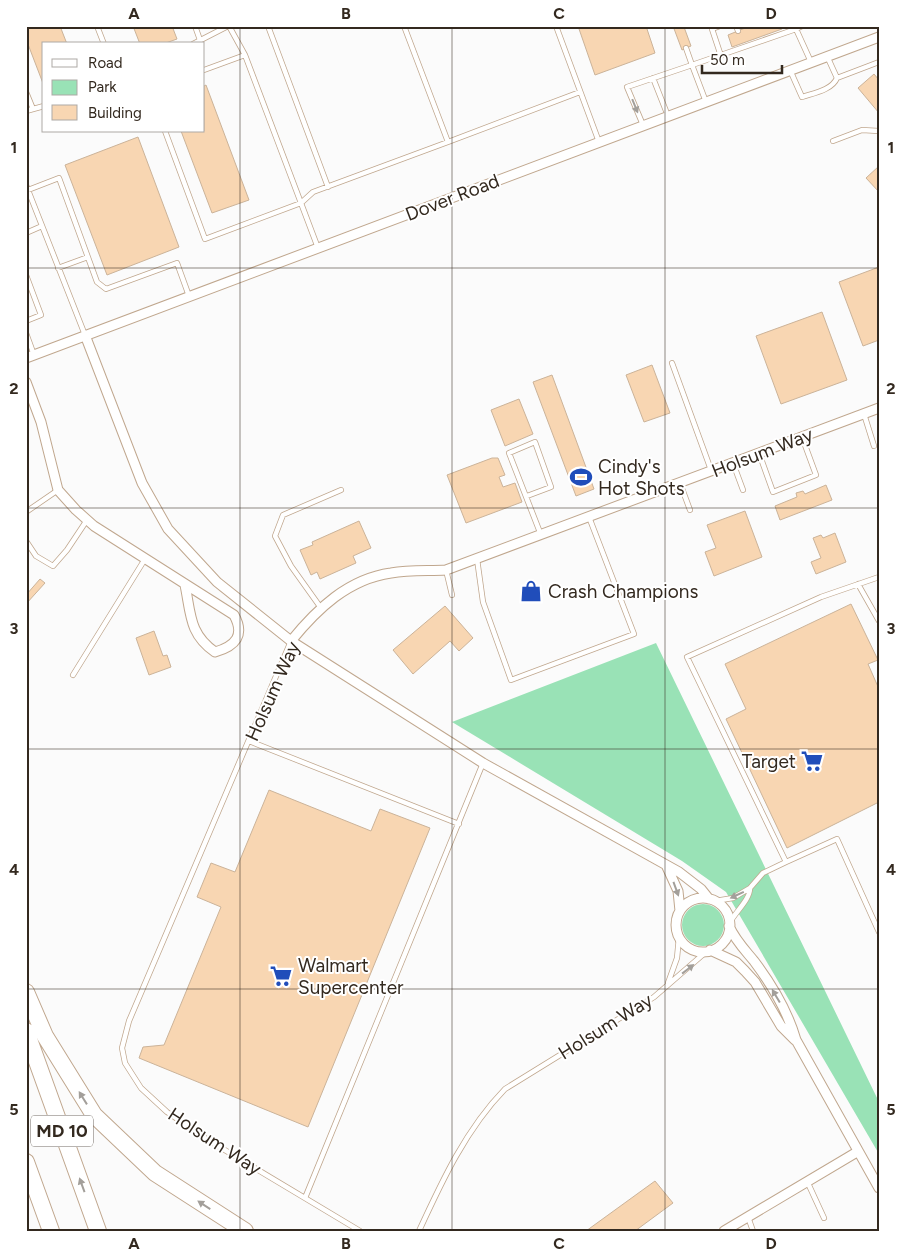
<svg xmlns="http://www.w3.org/2000/svg" width="905" height="1257" viewBox="0 0 905 1257" font-family="Figtree,sans-serif">
  <rect width="100%" height="100%" fill="#fbfbfb"/>
  <path fill="#99e2b6" d="M656,643L879,1102V1154L726,892L682,861L452,722Z
    M682 925a21 21 0 1 1 42 0a21 21 0 1 1-42 0Z"/>
  <path fill="#f8d6b2" stroke="#cbb399" d="M26,26H60L67,44H44V86L26,39Z
    M133,26H172L177,39L163,44H140Z
    M578,26H646L655,53L595,75Z
    M673,26H687L684,27L691,46L682,50Z
    M750,26H781L782,29L732,47L728,35Z
    M874,74L879,80V113L858,88Z
    M206,85L249,200L212,213L181,131H204V86Z
    M138,137L179,247L107,275L65,165Z
    M879,166V192L866,178Z
    M879,267V340L863,346L839,282Z
    M822,312L847,380L781,404L756,336Z
    M652,365L670,413L644,422L626,375Z
    M552,375L594,489L576,496L533,382Z
    M519,399L533,434L505,446L491,410Z
    M492,458H498L505,475L499,477L503,487L515,483L522,502L466,523L447,475Z
    M826,485L832,500L780,520L775,506L797,497L796,493L803,491L805,494Z
    M745,511L762,557L714,576L705,552L716,548L707,525Z
    M359,521L371,548L353,556L356,563L320,579L317,572L311,575L300,550L313,545L312,542Z
    M835,533L846,562L816,574L811,562L821,558L813,538L821,535L823,538Z
    M40,579L45,583L26,604V595Z
    M851,604L878,660L868,664L879,689V802L787,848L726,719L746,709L725,664Z
    M445,606L473,638L459,651L450,641L413,674L393,650Z
    M154,631L163,656L167,655L171,667L149,675L136,638Z
    M269,790L371,831L380,809L430,828L308,1127L139,1058L143,1047L164,1045L221,907L197,897L211,863L235,872Z
    M655,1181L673,1203L635,1231H586Z"/>
  <g fill="none" stroke-linecap="round" stroke-linejoin="round">
    <g stroke="#c0a78e" stroke-width="6">
      <path id="lane" d="M97,26L104,44
        M195,26L200,40
        M229,26L245,55L318,248
        M268,26L328,187
        M404,26L448,142L580,92
        M556,26L599,142
        M720,26L712,29L721,56
        M736,26L738,31
        M802,26L796,29L811,62
        M193,44L228,26
        M204,70L245,55
        M790,70L802,97C814,93 832,90 837,78L827,56
        M653,78L668,116
        M837,78L879,62
        M26,92L33,109
        M706,102L692,65L796,29L795,26
        M26,111L44,106
        M643,125L627,87L692,65L686,48
        M165,131L205,239L301,203L313,192L448,142
        M833,141L862,130L879,131
        M26,185L85,335
        M28,190L59,178L97,282L106,289L177,263L189,296
        M26,233L42,226
        M58,268L88,257
        M26,275L41,315L26,321
        M26,333L34,355
        M672,363L711,470
        M864,414L874,446
        M759,453L773,492L816,475L802,437
        M733,463L743,490
        M680,483L690,510
        M527,496L551,487L535,442L509,453L541,535
        M26,512L58,490
        M26,541L36,556L53,566L67,550L87,520
        M477,559L483,602L511,680L634,634L589,517
        M446,570L452,595
        M879,577L821,597L687,657L786,862L837,839L879,932
        M858,584L879,621
        M321,608L291,566L275,536L283,515L341,490
        M291,641L129,1021L122,1048L125,1063L141,1088L167,1112L208,1140L360,1231
        M73,675L145,559
        M249,741L459,824
        M750,888L763,873L786,862
        M715,901L733,898L750,888C750,900 735,912 729,924
        M668,983L677,958L679,937
        M807,1181L824,1218
        M305,1198L483,763
        M748,1217L753,1231
        M419,1231C442,1181 466,1129 505,1089L654,997L707,951"/>
    </g>
    <g stroke="#c0a78e" stroke-width="11">
      <path id="street" d="M85,335L142,483L168,529L217,582L291,641L483,763L679,872L701,889L709,899
        M26,358L879,37
        M26,382L41,422L58,490L76,510L94,526L234,615C245,635 236,646 215,652C189,634 191,614 185,585
        M291,641C317,609 348,579 391,573C409,570 428,571 446,570L879,408
        M667,867L678,891L680,911
        M676 925a27 27 0 1 1 54 0a27 27 0 1 1-54 0Z
        M729,926C735,940 745,950 754,961C772,985 788,1012 796,1040L879,1188
        M710,950L736,962L745,971L755,982L781,1026L795,1040
        M724,1231L857,1152"/>
    </g>
    <g stroke="#c0a78e" stroke-width="18">
      <path id="highway" d="M26,992L45,1036L94,1115L155,1173L245,1231
        M26,1031L98,1231
        M26,1162L51,1231"/>
    </g>
    <use href="#lane" stroke="#fff" stroke-width="4.5"/>
    <use href="#street" stroke="#fff" stroke-width="9"/>
    <use href="#highway" stroke="#fff" stroke-width="16"/>
  </g>
  <defs><path id="oneway-solid" d="M-6-.8H1V-3.2L6.5 0L1 3.2V.8H-6Z" transform="scale(1.25)"/></defs>
  <g fill="#a39f9a">
    <use href="#oneway-solid" transform="translate(635 106) rotate(68)"/>
    <use href="#oneway-solid" transform="translate(676 889) rotate(70)"/>
    <use href="#oneway-solid" transform="translate(737 895) rotate(155)"/>
    <use href="#oneway-solid" transform="translate(688 969) rotate(-38)"/>
    <use href="#oneway-solid" transform="translate(776 996) rotate(-121)"/>
    <use href="#oneway-solid" transform="translate(83 1098) rotate(-122)"/>
    <use href="#oneway-solid" transform="translate(82 1185) rotate(-110)"/>
    <use href="#oneway-solid" transform="translate(204 1205) rotate(-147)"/>
  </g>
  <path fill="none" stroke="#33291f" stroke-width="1" stroke-opacity="0.55" d="M240,26V1231M452,26V1231M665,26V1231M26,268H879M26,508H879M26,749H879M26,989H879"/>
  <defs>
    <g id="stadium-bare" transform="scale(1.725)"><path d="M0-5a6.5 5 0 1 0 0 10a6.5 5 0 1 0 0-10ZM-3.5-1.8h7v3.6h-7Z" fill="#204dba" stroke="#fff" stroke-width="2.5" paint-order="stroke"/></g>
    <g id="shop-bare" transform="scale(1.725)"><path d="M-5-2.5h2.3a2.7 3.5 0 0 1 5.4 0H5L5.5 6h-11ZM-1.5-2.5h3a1.5 2.3 0 0 0-3 0Z" fill="#204dba" stroke="#fff" stroke-width="2.5" paint-order="stroke"/></g>
    <g id="supermarket-bare" transform="scale(1.725)"><path d="M-6-5.5h2.5l.6 2H6L4.5 2H-2.5L-4.4-4H-6ZM-1.5 3.2a1.3 1.3 0 1 0 .1 0ZM3 3.2a1.3 1.3 0 1 0 .1 0Z" fill="#204dba" stroke="#fff" stroke-width="2.5" paint-order="stroke"/></g>
  </defs>
  <g fill-rule="evenodd">
    <use href="#stadium-bare" x="581" y="477"/>
    <use href="#shop-bare" x="531" y="591"/>
    <use href="#supermarket-bare" x="812" y="761"/>
    <use href="#supermarket-bare" x="281" y="976"/>
  </g>
  <g text-anchor="middle" stroke-width="4" stroke-linejoin="round" paint-order="stroke">
    <rect fill="#fff" stroke="#706962" stroke-width="1" x="31" y="1115.5" width="62" height="31" rx="4"/>
    <g font-size="18" font-weight="bold" fill="#33291f">
      <text x="62" y="1137">MD 10</text>
    </g>
    <g font-size="19" fill="#33291f" stroke="#fff">
      <text transform="translate(452 197) rotate(-21)" y="7">Dover Road</text>
      <text transform="translate(762 452) rotate(-21)" y="7">Holsum Way</text>
      <text transform="translate(272 691) rotate(-66)" y="7">Holsum Way</text>
      <text transform="translate(605 1026) rotate(-32)" y="7">Holsum Way</text>
      <text transform="translate(215 1141) rotate(33)" y="7">Holsum Way</text>
    </g>
    <g font-size="19" fill="#33291f" stroke="#fff" text-anchor="start">
      <text x="598" y="473">Cindy's<tspan x="598" dy="22">Hot Shots</tspan></text>
      <text x="548" y="598">Crash Champions</text>
      <text x="796" y="768" text-anchor="end">Target</text>
      <text x="298" y="972">Walmart<tspan x="298" dy="22">Supercenter</tspan></text>
    </g>
  </g>
  <rect width="905" height="1257" fill="none" stroke="#ffffff" stroke-width="55"/>
  <rect x="42" y="42" width="162" height="90" fill="#ffffff" stroke="#ada9a5"/>
  <rect x="52" y="59" width="25" height="8" fill="#ffffff" stroke="#ada9a5"/>
  <text x="88" y="68" font-size="15" fill="#33291f">Road</text>
  <rect x="52" y="80" width="25" height="15" fill="#99e2b6" stroke="#ada9a5"/>
  <text x="88" y="92" font-size="15" fill="#33291f">Park</text>
  <rect x="52" y="105" width="25" height="15" fill="#f8d6b2" stroke="#ada9a5"/>
  <text x="88" y="118" font-size="15" fill="#33291f">Building</text>
  <path d="M702 65v8h80v-8" fill="none" stroke="#33291f" stroke-width="2.5"/>
  <text x="710" y="65" font-size="15" fill="#33291f" stroke="#ffffff" stroke-width="4" paint-order="stroke">50 m</text>
  <rect x="28" y="28" width="850" height="1202" fill="none" stroke="#33291f" stroke-width="2"/>
  <g font-size="16" text-anchor="middle" font-weight="bold" fill="#33291f">
    <text x="134" y="19">A</text>
    <text x="346" y="19">B</text>
    <text x="559" y="19">C</text>
    <text x="771" y="19">D</text>
    <text x="14" y="153">1</text>
    <text x="891" y="153">1</text>
    <text x="14" y="394">2</text>
    <text x="891" y="394">2</text>
    <text x="14" y="634">3</text>
    <text x="891" y="634">3</text>
    <text x="14" y="875">4</text>
    <text x="891" y="875">4</text>
    <text x="14" y="1115">5</text>
    <text x="891" y="1115">5</text>
    <text x="134" y="1249">A</text>
    <text x="346" y="1249">B</text>
    <text x="559" y="1249">C</text>
    <text x="771" y="1249">D</text>
  </g>
</svg>
